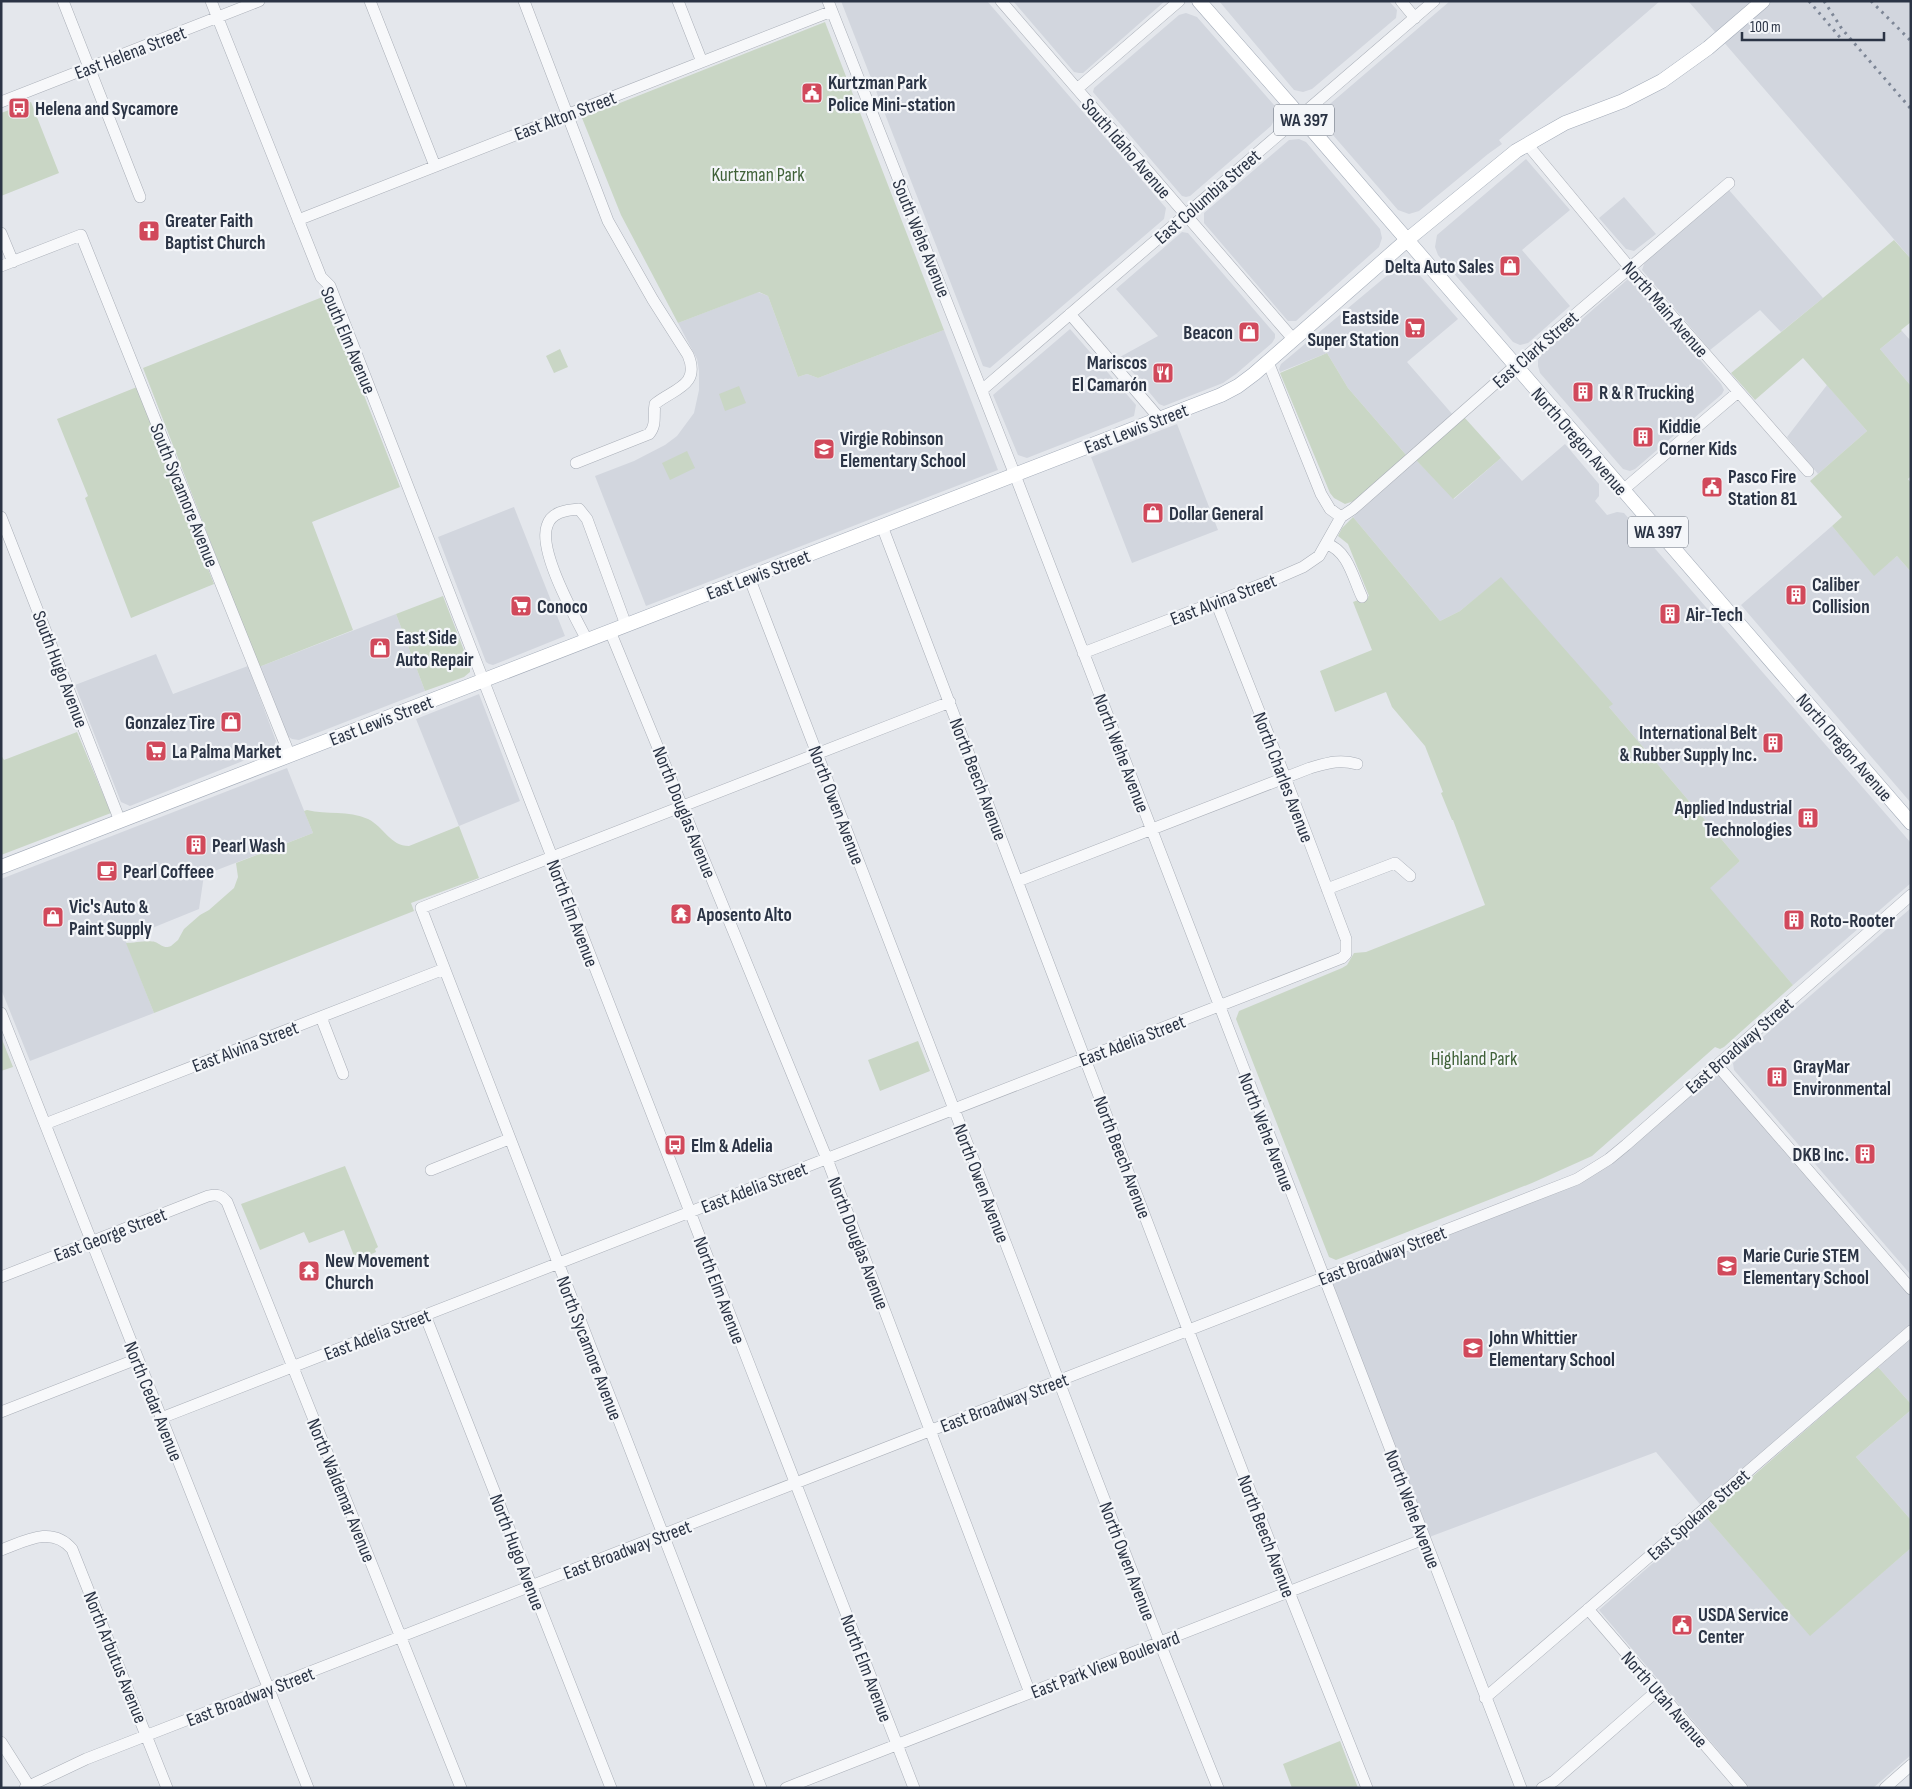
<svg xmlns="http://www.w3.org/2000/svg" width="1912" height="1789" viewBox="0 0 1912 1789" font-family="'Sofia Sans Condensed',sans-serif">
  <rect width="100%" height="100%" fill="#e4e7ec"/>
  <path fill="#d2d6de" d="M841,1H987L1166,208L1164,219L990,368L983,366Z
    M1013,1H1165L1083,73H1079L1074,72Z
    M1219,1H1389L1397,10L1396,18L1312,89L1303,92L1294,90Z
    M1450,1H1660L1499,140L1502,144L1488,154L1419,211L1409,214L1398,210L1326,127L1323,118L1324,109Z
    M1688,1H1911V259L1696,10Z
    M1186,13L1197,17L1274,105L1277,115L1271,126L1190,196L1186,197L1182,196L1093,92L1094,88L1179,15Z
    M1299,139L1306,142L1380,229L1382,238L1379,247L1296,321H1288L1204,223V213L1289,140Z
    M1526,159L1570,210L1522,250L1570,306L1528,343L1520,345L1513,342L1438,255L1435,247L1437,235Z
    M1729,190L1823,298L1781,332L1760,310L1710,350L1642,270L1645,261Z
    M1624,197L1656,234L1634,251L1626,249L1599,218Z
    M1182,232L1188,233L1275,334V338L1272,343L1236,374L1223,383L1164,406L1159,404L1120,357L1158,336L1116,289Z
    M1402,266L1415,270L1458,319L1407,362L1453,415L1407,456L1348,388L1327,353L1280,372L1279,369L1281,364L1396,268Z
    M1628,279L1633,282L1721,384L1724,390L1722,394L1635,469L1630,471L1623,469L1540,373L1538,366V360L1542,354Z
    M758,292L768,296L798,377L807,374L818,378L944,330L998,470L646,606L595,476L634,461L665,445L677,436L694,413L699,390V371L697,359L678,323Z
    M1070,329L1136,405L1134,416L1027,458L1018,455L993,395Z
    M1902,331L1911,341V386L1880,349Z
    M1827,385L1867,431L1818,474L1787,437Z
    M1177,424L1218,530L1132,563L1091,457Z
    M1565,444L1599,484V496L1595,501L1607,515L1617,512L1624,513L1911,843V883L1793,985L1709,888L1740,861L1609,707L1612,704L1501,578L1460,611L1440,621L1353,517L1416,460L1454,499L1501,458L1522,481Z
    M514,507L565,636L493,665L489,664L486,662L438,537Z
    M1832,526L1874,575L1897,556L1911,572V803L1741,605Z
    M396,614L425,691L299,740L292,739L284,734L259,667Z
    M156,654L173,694L248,666L276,741L273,749L130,806L121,802L75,685Z
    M479,694L520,801L459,826L416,719Z
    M287,768L313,833L204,875L199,909L125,939L154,1013L30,1061L1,989V879Z
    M1911,908V1275L1734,1070L1733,1063Z
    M1717,1065L1911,1289V1331L1704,1509L1656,1452L1424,1539L1323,1278L1577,1179Z
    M1911,1339V1404L1878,1367Z
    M1911,1410V1520L1856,1457Z
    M1706,1517L1810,1635L1911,1548V1755L1873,1788H1750L1599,1610Z"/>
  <path fill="#c9d6c5" d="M825,22L944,330L818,378L807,374L798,377L768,296L759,292L678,323L621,215L582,118Z
    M31,102L59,173L1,196V113Z
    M1894,240L1911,259V322L1901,330L1902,331L1880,349L1911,386V476L1908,479L1911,483V572L1897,556L1874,576L1832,526L1842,517L1810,481L1867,431L1803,358L1755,400L1731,373Z
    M325,296L400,487L312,522L353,630L259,667L143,368Z
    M560,349L568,367L554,373L546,356Z
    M1327,353L1348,388L1407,456L1354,501L1345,504L1334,498L1330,493L1280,373Z
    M739,386L746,403L725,411L719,394Z
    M137,387L214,584L131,618L85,498L88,496L57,419Z
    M1464,417L1501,458L1453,499L1416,460Z
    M687,451L695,468L670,480L662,463Z
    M1353,517L1440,621L1460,611L1501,577L1613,704L1609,707L1740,861L1710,888L1793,985L1724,1047L1720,1049L1715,1047L1592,1156L1532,1183L1336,1260L1329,1257L1236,1019L1239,1011L1342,968L1347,965L1354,953L1366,952L1485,905L1453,820H1452L1441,793L1443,792L1425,746L1392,707L1386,692L1335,712L1320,671L1372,650L1353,602L1369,596L1348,544L1338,536L1342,528Z
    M443,596L470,666V672L464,677L425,691L396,614Z
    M77,732L111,813L1,855V755L4,760Z
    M307,810C327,815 348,810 368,819C384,827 390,846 409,846L459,826L479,878L411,903L414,911L154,1013L126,943C134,943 148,940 155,942C162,945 164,949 171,946L178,940L184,929L200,915L209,910L234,888L238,877L236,863L313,833L304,811Z
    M1,1037L13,1067L1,1071Z
    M918,1041L930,1071L880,1091L868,1060Z
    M345,1166L378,1247L375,1249L376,1252L356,1261L344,1230L309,1243L304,1232L260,1250L241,1204Z
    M1878,1367L1911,1404V1410L1856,1457L1911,1520V1548L1810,1636L1706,1517Z
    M1340,1741L1358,1788H1292L1283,1764Z"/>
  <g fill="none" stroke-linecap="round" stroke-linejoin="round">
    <g stroke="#a9aeb7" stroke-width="12">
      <path id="minor" d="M63,1L140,197
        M211,1L321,277L330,286L914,1788
        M370,1L435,166
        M524,1L608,221L653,300L688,355C701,386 673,389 655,404C653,415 657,425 649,434L576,463
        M678,1L702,62
        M828,1L1015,475L1521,1788
        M1001,1L1294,340
        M1401,1L1415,18
        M1077,89L1179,1
        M1,102L259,1
        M1527,144L1630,268L1808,471
        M298,220L832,11
        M1,233L13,262
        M1,266L81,235L290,756
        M1070,314L1160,419
        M1268,362L1321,494L1330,509L1341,517
        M982,390L1434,1
        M1623,490L1738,392
        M1,517L120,821
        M882,526L1192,1340L1289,1592L1367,1788
        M1327,544C1348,551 1353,578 1362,597
        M749,577L1155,1631L1218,1788
        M610,631L827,1159L1030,1693
        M587,640C575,617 538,551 547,526C551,512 566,510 579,509L587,519L626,625
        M1083,653L1280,577L1303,567L1319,556L1341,517L1353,509L1515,366L1729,183
        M1018,881L1310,768C1328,763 1339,759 1357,764
        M1327,889L1395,863L1410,876
        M1,1013L308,1788
        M321,1017L343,1074
        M1717,1065L1911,1289
        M45,1124L444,969
        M431,1170L509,1139
        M1,1277L208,1196C217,1194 221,1195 227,1202L461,1788
        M425,1315L611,1788
        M1,1412L137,1359
        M161,1418L1342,958L1346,954V939L1285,777L1216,602
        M1,1550C25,1541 52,1525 72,1549L167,1788
        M1588,1609L1742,1788
        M1485,1698L1911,1331
        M1,1742L29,1786
        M25,1788L86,1759L1577,1179L1609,1159L1626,1145L1911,895
        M761,1788L421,908L950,702
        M786,1788L1424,1539
        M1542,1788L1554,1781L1658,1690
        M1885,1788L1911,1765"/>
    </g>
    <g stroke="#a3abb8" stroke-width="15">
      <path id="major" d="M1199,1L1300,116L1911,823
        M1,867L1221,395L1238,386L1254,374L1407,240L1516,151L1565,123L1623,101L1662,81L1708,48L1763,1"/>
    </g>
    <use href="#minor" stroke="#f7f8fa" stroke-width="11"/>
    <use href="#major" stroke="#fff" stroke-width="14"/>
    <path stroke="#7d8696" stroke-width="3" stroke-dasharray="2.5 5" stroke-linecap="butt" d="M1809,1L1843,41
      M1824,1L1842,29L1911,109
      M1871,1L1911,41"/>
  </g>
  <defs>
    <g id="civic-square" transform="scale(1.125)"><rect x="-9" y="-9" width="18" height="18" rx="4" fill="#d1495b" stroke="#f4f6f9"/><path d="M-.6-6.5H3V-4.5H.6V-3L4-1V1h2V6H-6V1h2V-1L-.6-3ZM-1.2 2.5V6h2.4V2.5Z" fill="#fff"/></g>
    <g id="bus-square" transform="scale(1.125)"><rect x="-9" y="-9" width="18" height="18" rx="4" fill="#d1495b" stroke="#f4f6f9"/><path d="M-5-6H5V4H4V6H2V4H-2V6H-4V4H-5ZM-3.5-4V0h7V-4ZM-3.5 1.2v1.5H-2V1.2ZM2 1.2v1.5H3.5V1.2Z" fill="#fff"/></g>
    <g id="church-square" transform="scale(1.125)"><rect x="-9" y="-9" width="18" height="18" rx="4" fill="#d1495b" stroke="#f4f6f9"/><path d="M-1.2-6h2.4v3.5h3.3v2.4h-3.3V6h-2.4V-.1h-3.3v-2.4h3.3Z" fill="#fff"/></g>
    <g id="shop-square" transform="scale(1.125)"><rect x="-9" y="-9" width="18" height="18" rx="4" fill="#d1495b" stroke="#f4f6f9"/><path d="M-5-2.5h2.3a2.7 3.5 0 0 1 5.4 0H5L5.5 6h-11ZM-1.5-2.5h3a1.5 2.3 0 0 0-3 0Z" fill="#fff"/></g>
    <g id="supermarket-square" transform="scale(1.125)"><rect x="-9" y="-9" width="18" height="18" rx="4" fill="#d1495b" stroke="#f4f6f9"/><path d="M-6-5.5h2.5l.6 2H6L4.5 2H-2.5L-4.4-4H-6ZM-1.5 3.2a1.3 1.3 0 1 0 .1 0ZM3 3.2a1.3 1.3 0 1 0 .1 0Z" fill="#fff"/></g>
    <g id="restaurant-square" transform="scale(1.125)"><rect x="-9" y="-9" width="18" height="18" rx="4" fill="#d1495b" stroke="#f4f6f9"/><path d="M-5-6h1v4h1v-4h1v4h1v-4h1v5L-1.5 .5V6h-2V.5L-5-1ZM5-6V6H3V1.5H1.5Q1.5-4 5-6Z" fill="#fff"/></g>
    <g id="building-square" transform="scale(1.125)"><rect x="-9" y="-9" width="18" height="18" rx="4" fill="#d1495b" stroke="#f4f6f9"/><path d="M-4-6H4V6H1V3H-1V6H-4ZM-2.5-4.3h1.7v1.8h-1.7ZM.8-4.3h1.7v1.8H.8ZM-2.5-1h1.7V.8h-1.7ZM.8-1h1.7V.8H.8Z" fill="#fff"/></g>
    <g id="school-square" transform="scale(1.125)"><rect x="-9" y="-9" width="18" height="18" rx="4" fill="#d1495b" stroke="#f4f6f9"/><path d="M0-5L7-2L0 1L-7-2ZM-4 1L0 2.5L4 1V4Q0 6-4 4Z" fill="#fff"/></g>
    <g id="cafe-square" transform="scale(1.125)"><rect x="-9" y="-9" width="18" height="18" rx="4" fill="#d1495b" stroke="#f4f6f9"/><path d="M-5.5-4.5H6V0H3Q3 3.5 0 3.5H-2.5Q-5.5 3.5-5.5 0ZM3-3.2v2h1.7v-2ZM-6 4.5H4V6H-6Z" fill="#fff"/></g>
    <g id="temple-square" transform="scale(1.125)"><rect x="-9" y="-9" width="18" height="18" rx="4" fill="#d1495b" stroke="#f4f6f9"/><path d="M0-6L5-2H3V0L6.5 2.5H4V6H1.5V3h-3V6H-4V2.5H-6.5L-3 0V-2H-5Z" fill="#fff"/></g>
  </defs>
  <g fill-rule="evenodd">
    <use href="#civic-square" x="812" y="93"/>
    <use href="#bus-square" x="19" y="108"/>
    <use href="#church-square" x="149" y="231"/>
    <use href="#shop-square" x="1510" y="266"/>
    <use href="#supermarket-square" x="1415" y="328"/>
    <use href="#shop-square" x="1249" y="332"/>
    <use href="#restaurant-square" x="1163" y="373"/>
    <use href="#building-square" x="1583" y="392"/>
    <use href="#building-square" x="1643" y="437"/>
    <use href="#school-square" x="824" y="449"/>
    <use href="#civic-square" x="1712" y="487"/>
    <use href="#shop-square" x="1153" y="513"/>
    <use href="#building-square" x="1796" y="595"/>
    <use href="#supermarket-square" x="521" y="606"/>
    <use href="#building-square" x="1670" y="614"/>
    <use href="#shop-square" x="380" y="648"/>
    <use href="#shop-square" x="231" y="722"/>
    <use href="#building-square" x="1773" y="743"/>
    <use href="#supermarket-square" x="156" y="751"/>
    <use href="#building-square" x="1808" y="818"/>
    <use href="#building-square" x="196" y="845"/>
    <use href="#cafe-square" x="107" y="871"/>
    <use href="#temple-square" x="681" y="914"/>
    <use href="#shop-square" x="53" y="917"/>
    <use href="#building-square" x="1794" y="920"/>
    <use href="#building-square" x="1777" y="1077"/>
    <use href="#bus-square" x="675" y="1145"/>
    <use href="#building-square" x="1865" y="1154"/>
    <use href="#school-square" x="1727" y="1266"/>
    <use href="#temple-square" x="309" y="1271"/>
    <use href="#school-square" x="1473" y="1348"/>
    <use href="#civic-square" x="1682" y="1625"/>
  </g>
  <g text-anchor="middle" stroke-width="4.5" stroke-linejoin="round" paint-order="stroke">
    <g fill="#f4f6f9" stroke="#676e7b" stroke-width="1">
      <rect x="1274" y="104.5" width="60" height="31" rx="4"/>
      <rect x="1628" y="516.5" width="60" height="31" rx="4"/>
    </g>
    <g font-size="18" font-weight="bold" fill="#2b3445">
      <text x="1304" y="126">WA 397</text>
      <text x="1658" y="538">WA 397</text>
    </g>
    <g font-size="19" fill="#2b3445" stroke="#f4f6f9">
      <text transform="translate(130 52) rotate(-21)" y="7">East Helena Street</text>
      <text transform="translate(565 115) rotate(-21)" y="7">East Alton Street</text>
      <text transform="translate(1127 148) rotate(49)" y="7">South Idaho Avenue</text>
      <text transform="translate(1207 196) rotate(-41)" y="7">East Columbia Street</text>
      <text transform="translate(922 238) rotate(68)" y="7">South Wehe Avenue</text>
      <text transform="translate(1666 309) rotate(49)" y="7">North Main Avenue</text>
      <text transform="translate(349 340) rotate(67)" y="7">South Elm Avenue</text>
      <text transform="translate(1535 349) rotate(-41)" y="7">East Clark Street</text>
      <text transform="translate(1136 428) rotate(-21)" y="7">East Lewis Street</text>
      <text transform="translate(1580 441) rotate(49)" y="7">North Oregon Avenue</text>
      <text transform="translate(185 495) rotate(68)" y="7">South Sycamore Avenue</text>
      <text transform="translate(758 574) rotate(-21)" y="7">East Lewis Street</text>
      <text transform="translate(1223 599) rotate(-21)" y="7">East Alvina Street</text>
      <text transform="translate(61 669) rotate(69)" y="7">South Hugo Avenue</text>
      <text transform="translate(381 720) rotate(-21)" y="7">East Lewis Street</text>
      <text transform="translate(1845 747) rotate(49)" y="7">North Oregon Avenue</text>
      <text transform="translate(1122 753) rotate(69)" y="7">North Wehe Avenue</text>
      <text transform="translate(1284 777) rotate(69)" y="7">North Charles Avenue</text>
      <text transform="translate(979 779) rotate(69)" y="7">North Beech Avenue</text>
      <text transform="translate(837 805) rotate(69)" y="7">North Owen Avenue</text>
      <text transform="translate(685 812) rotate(68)" y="7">North Douglas Avenue</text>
      <text transform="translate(573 913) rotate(69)" y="7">North Elm Avenue</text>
      <text transform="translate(1132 1040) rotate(-21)" y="7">East Adelia Street</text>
      <text transform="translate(1739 1045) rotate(-41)" y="7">East Broadway Street</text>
      <text transform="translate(245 1046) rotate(-21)" y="7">East Alvina Street</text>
      <text transform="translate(1267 1132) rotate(69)" y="7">North Wehe Avenue</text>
      <text transform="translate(1123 1157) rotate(69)" y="7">North Beech Avenue</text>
      <text transform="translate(982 1183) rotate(69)" y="7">North Owen Avenue</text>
      <text transform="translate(754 1187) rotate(-21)" y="7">East Adelia Street</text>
      <text transform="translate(110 1234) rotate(-21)" y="7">East George Street</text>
      <text transform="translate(859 1243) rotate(69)" y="7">North Douglas Avenue</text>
      <text transform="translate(1382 1255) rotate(-21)" y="7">East Broadway Street</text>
      <text transform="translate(720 1290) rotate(69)" y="7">North Elm Avenue</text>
      <text transform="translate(377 1334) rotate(-21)" y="7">East Adelia Street</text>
      <text transform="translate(590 1348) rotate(69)" y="7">North Sycamore Avenue</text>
      <text transform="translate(154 1401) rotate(68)" y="7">North Cedar Avenue</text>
      <text transform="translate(1004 1402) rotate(-21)" y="7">East Broadway Street</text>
      <text transform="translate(342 1490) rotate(68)" y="7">North Waldemar Avenue</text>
      <text transform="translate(1413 1509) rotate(69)" y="7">North Wehe Avenue</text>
      <text transform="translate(1698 1514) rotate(-41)" y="7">East Spokane Street</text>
      <text transform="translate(1267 1536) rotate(69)" y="7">North Beech Avenue</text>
      <text transform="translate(627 1549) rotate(-21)" y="7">East Broadway Street</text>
      <text transform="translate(518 1552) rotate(69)" y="7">North Hugo Avenue</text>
      <text transform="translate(1128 1561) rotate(69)" y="7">North Owen Avenue</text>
      <text transform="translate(116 1657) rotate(68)" y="7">North Arbutus Avenue</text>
      <text transform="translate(1105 1664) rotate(-21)" y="7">East Park View Boulevard</text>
      <text transform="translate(867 1668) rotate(69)" y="7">North Elm Avenue</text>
      <text transform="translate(250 1696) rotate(-21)" y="7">East Broadway Street</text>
      <text transform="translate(1665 1699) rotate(49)" y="7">North Utah Avenue</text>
    </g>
    <g font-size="19" font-weight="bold" fill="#2b3445" stroke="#f4f6f9" text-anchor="start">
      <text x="828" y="89">Kurtzman Park<tspan x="828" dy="22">Police Mini-station</tspan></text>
      <text x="35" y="115">Helena and Sycamore</text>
      <text x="165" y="227">Greater Faith<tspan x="165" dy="22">Baptist Church</tspan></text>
      <text x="1494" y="273" text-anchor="end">Delta Auto Sales</text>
      <text x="1399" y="324" text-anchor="end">Eastside<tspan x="1399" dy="22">Super Station</tspan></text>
      <text x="1233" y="339" text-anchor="end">Beacon</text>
      <text x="1147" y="369" text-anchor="end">Mariscos<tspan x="1147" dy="22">El Camarón</tspan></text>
      <text x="1599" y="399">R &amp; R Trucking</text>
      <text x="1659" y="433">Kiddie<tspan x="1659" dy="22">Corner Kids</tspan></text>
      <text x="840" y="445">Virgie Robinson<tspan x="840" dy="22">Elementary School</tspan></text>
      <text x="1728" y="483">Pasco Fire<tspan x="1728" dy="22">Station 81</tspan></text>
      <text x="1169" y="520">Dollar General</text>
      <text x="1812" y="591">Caliber<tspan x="1812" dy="22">Collision</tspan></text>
      <text x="537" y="613">Conoco</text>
      <text x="1686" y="621">Air-Tech</text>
      <text x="396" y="644">East Side<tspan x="396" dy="22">Auto Repair</tspan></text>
      <text x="215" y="729" text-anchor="end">Gonzalez Tire</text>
      <text x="1757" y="739" text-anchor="end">International Belt<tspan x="1757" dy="22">&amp; Rubber Supply Inc.</tspan></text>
      <text x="172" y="758">La Palma Market</text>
      <text x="1792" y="814" text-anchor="end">Applied Industrial<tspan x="1792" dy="22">Technologies</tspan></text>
      <text x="212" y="852">Pearl Wash</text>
      <text x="123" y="878">Pearl Coffeee</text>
      <text x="69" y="913">Vic's Auto &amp;<tspan x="69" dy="22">Paint Supply</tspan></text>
      <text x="697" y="921">Aposento Alto</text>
      <text x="1810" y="927">Roto-Rooter</text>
      <text x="1793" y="1073">GrayMar<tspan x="1793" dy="22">Environmental</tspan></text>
      <text x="691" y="1152">Elm &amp; Adelia</text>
      <text x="1849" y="1161" text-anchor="end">DKB Inc.</text>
      <text x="1743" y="1262">Marie Curie STEM<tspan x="1743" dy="22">Elementary School</tspan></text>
      <text x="325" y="1267">New Movement<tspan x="325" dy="22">Church</tspan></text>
      <text x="1489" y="1344">John Whittier<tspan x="1489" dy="22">Elementary School</tspan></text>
      <text x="1698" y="1621">USDA Service<tspan x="1698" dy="22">Center</tspan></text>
    </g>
    <g font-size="19" fill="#3f6138" stroke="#f4f6f9">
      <text x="758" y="181">Kurtzman Park</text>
      <text x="1474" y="1065">Highland Park</text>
    </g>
  </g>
  <rect width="1912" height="1789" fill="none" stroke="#2b3445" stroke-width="5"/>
  <path d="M1742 32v8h142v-8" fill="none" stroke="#2b3445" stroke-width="2.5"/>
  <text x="1750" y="32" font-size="15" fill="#2b3445" stroke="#f4f6f9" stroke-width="4" paint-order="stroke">100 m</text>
</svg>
